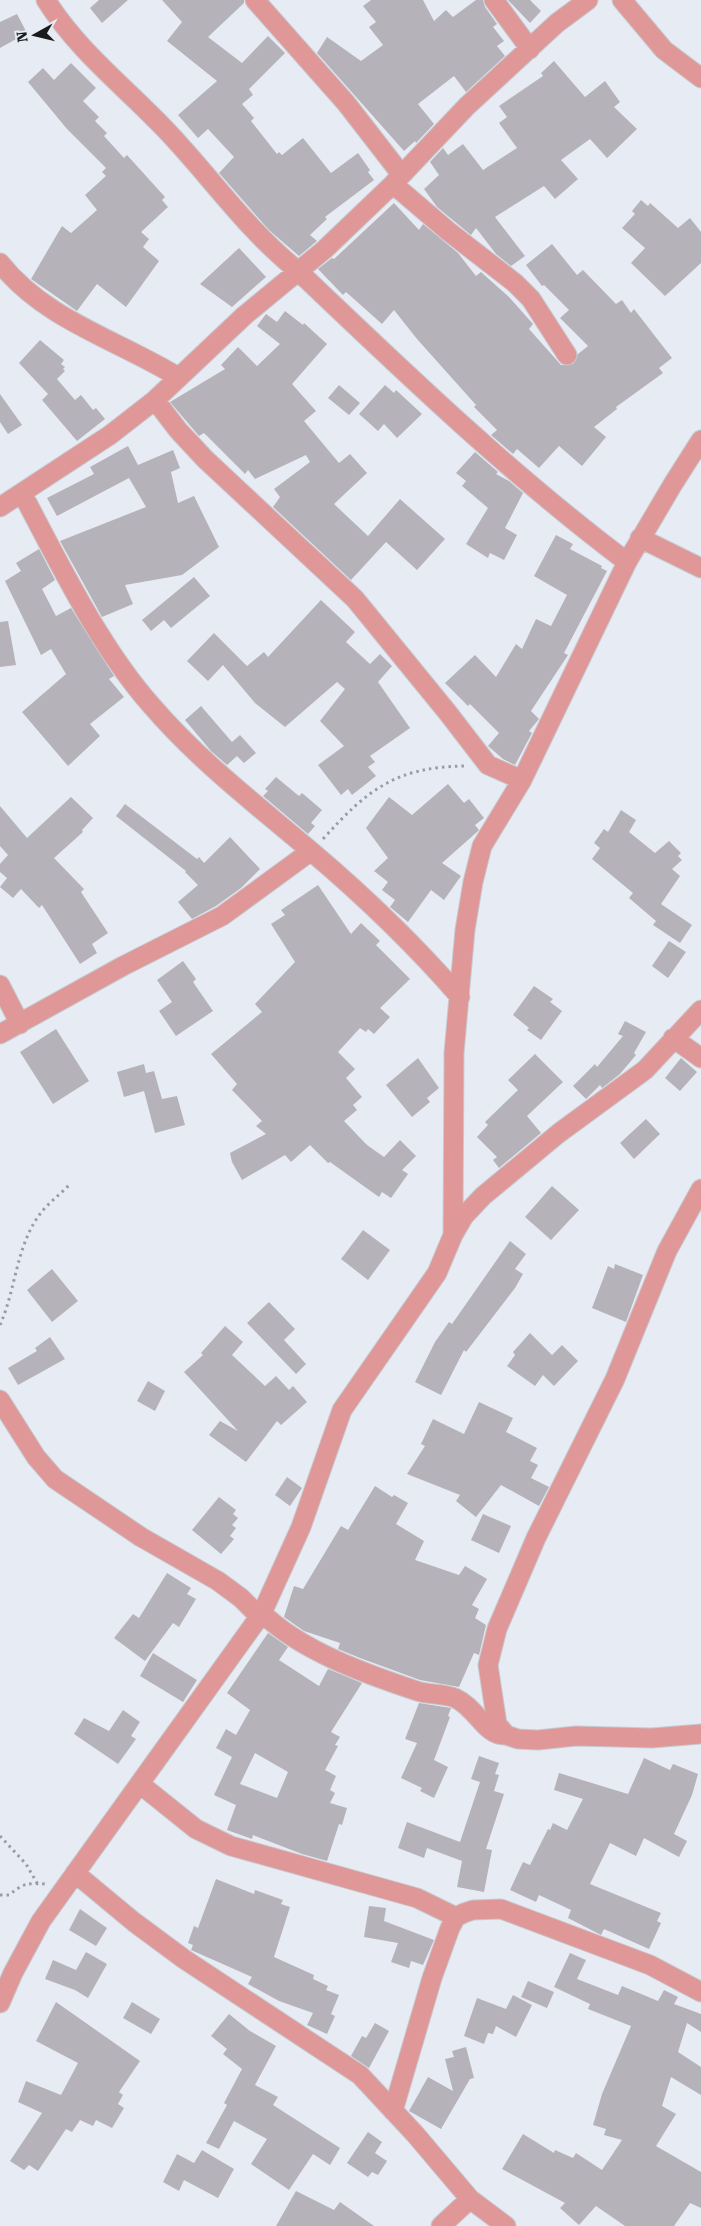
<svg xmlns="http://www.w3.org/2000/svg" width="701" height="2226" viewBox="0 0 701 2226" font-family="'Roboto Serif',serif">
  <rect width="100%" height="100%" fill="#e7ecf4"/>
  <path fill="#b6b2b9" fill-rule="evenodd" d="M99,0H128L102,23L90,8Z
    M162,0H244V3L208,37L242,63L268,36L285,53L249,89L253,95L242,104L254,118L251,121L277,154L279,152L282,155L303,138L331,173L358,153L370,170L368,172L374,180L325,217L327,219L310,235L317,241L299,256L269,230L219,173L234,157L208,129L198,138L178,115L217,81L167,41L182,22Z
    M371,0H423L434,21L446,10L453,17L476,0H483L485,7L497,24L493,27L504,41L497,46L505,56L466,92L454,76L418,104L434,124L416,143L415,141L404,151L317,53L327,37L361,61L383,45L369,27L376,22L363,6Z
    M508,0H530L541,11L530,23Z
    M17,14L27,33L0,48V22Z
    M554,61L585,97L605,81L620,102L614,107L637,129L607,158L590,139L561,160L578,179L555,199L544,186L495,217L525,256L511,266L496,254L476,228L471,235L437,207L424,189L439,175L430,162L443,148L448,155L463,144L483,170L517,148L499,123L507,117L499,106L543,76L541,73Z
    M71,63L96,88L83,101L99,117L95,121L107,133L104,136L124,158L127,155L165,197L162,200L168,207L141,232L149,239L143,247L159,261L126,307L97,284L77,311L31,279L62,226L71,233L97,210L85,195L106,176L102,172L106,168L67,129L28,82L43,68L54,80Z
    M641,200L648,206L650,203L678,228L690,218L701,232V263L665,296L631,263L645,248L622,228L635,214L632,211Z
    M394,203L419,230L423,224L458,253L476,276L481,272L509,297L533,324L529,329L561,365L573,364L578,354L588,346L560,318L569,310L544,285L542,286L526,265L552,244L577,275L583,270L616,304L622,300L631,313L634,309L672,358L659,368L663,373L616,407L617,409L594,427L606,437L582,466L559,446L539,468L517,449L513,454L491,435L497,430L474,407L476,405L417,339L394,310L382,324L346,292L343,295L318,269L332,258L334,259Z
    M239,248L266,277L232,307L200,284Z
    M285,311L303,325L304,323L327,344L292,384L316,411L304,421L339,463L350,454L367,473L334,504L368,536L400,499L445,539L417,570L386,542L351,580L273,507L280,497L274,489L310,462L306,455L255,479L248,470L245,474L204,433L199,436L170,402L225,369L221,365L238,347L257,366L280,344L257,326L266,314L277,322Z
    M40,340L64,360L61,364L65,367L63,369L65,371L57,379L75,400L81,395L93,410L96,408L105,419L77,441L42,400L48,394L19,363Z
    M339,385L360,403L349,415L328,398Z
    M385,385L394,393L396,390L422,414L397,438L384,424L378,431L359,414Z
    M0,394L22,425L8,434L0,422Z
    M128,446L138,465L173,450L180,468L171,472L178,503L194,496L219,547L182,575L125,585L133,604L102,617L60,541L146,507L129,478L57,516L47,498L94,474L90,467Z
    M475,452L498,472L496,474L509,481L523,493L505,528L517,535L504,560L490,553L488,558L466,544L488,508L462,486L466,481L456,473Z
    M556,535L573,544L570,549L602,566L601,568L607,571L564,653L568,655L531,711L539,719L529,731L532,733L515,765L503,759L488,746L499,733L470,704L468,706L445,683L475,655L496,677L516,644L522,649L536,619L551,626L567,595L534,576Z
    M39,549L55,580L42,589L56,616L71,608L114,676L109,679L124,697L90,724L100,736L68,766L22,712L66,674L51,649L41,655L5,581L21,571L16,563Z
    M194,577L210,596L171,628L164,620L151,631L142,620Z
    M321,600L355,632L346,642L370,664L380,654L392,666L378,682L410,728L370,756L375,762L368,767L376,776L352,795L348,789L341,795L318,765L344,746L320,721L345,689L337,682L285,727L255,703L223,665L208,681L187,661L214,633L247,666L264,652L268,657Z
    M8,621L16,665L0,667V622Z
    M201,706L232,742L240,735L256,753L244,763L237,756L227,765L211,751L185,720Z
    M276,777L299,796L302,793L322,810L311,823L315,826L308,834L263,796L268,791L265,789Z
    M448,784L464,803L469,799L484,818L475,825L479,830L477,832L442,863L461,876L444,900L431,890L408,922L390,907L395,900L382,890L388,882L374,871L388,858L366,828L389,797L412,815Z
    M71,797L93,818L82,830L83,832L54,858L84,889L81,892L108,933L92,944L97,953L80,964L42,905L39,908L21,889L13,898L0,887L7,878L0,872V864L8,855L0,846V806L27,838Z
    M125,804L197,859L199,857L204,863L230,837L260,869L241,888L216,906L192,919L178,902L198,885L185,872L186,871L116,816Z
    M621,810L636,820L629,832L655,853L669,841L681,853L678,856L682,860L672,869L680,876L661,904L692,925L680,943L653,925L656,921L629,898L633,893L592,859L600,848L594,843L604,829L608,832Z
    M318,885L351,934L361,923L380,941L376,945L410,979L380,1008L390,1017L374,1034L368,1029L366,1032L360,1028L338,1052L355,1069L346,1078L362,1097L353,1105L357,1110L344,1121L367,1145L384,1157L400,1140L416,1156L402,1170L408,1174L391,1198L382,1192L379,1197L330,1162L328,1163L310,1145L291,1162L285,1155L242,1180L232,1162L230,1153L266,1134L256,1126L262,1121L232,1090L237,1084L211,1054L262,1012L255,1004L295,962L271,924L285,915L281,910Z
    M669,941L686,952L668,978L652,966Z
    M183,961L196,979L193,982L213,1011L176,1036L159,1011L172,1002L157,980Z
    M534,986L553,999L550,1002L562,1011L541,1040L527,1030L529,1028L513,1015Z
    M625,1021L646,1032L634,1053L636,1055L620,1074L602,1088L600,1085L586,1099L573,1086L595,1064L597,1067L623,1036L618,1034Z
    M56,1029L89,1081L53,1104L20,1052Z
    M535,1054L563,1082L527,1116L541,1133L499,1168L493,1160L497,1157L477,1137L488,1125L485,1122L518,1090L508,1080Z
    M418,1058L439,1088L427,1098L430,1102L412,1117L386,1085Z
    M681,1058L697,1072L680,1091L665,1078Z
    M144,1064L146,1073L154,1071L162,1099L177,1096L185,1125L155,1133L144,1091L124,1097L117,1072Z
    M646,1119L660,1134L634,1159L620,1143Z
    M552,1186L579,1210L551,1240L525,1217Z
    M363,1230L390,1250L368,1280L341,1259Z
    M510,1241L526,1254L515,1269L523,1274L515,1288L466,1352L464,1350L441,1395L415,1382L435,1342L449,1322L452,1324Z
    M615,1264L643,1275L626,1322L592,1308L608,1266L614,1269Z
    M52,1269L78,1301L52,1322L27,1290Z
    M269,1302L295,1329L284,1340L306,1364L296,1374L247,1323Z
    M225,1326L243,1342L232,1355L265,1386L276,1376L289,1390L293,1386L307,1402L281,1425L277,1421L246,1462L209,1435L220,1421L238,1431L184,1372L203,1355L201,1353Z
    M530,1333L552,1355L562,1345L578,1361L554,1386L543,1375L535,1386L507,1366L515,1355L513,1352Z
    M50,1337L65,1359L18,1385L8,1368L37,1351L35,1348Z
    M148,1381L165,1391L155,1411L137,1401Z
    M479,1402L513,1418L506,1432L537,1448L530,1461L538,1465L531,1478L549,1487L539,1506L501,1485L476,1517L456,1501L460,1495L407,1474L425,1446L421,1444L433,1419L464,1434Z
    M287,1477L302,1488L290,1506L275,1495Z
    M375,1486L392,1497L394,1495L408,1503L396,1524L424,1541L415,1560L459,1575L465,1566L487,1579L472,1605L479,1609L475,1618L486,1625L479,1655L474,1653L459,1687L420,1680L360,1658L338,1649L340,1643L304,1631L284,1617L294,1586L303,1589L341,1526L348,1530Z
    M219,1497L236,1510L233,1514L238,1518L232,1525L236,1528L230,1536L234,1539L221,1554L192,1530Z
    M483,1514L511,1526L499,1553L471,1540Z
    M167,1573L191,1588L187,1594L196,1599L179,1627L173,1623L145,1661L114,1638L133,1614L139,1618Z
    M268,1633L288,1647L279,1660L319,1686L328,1669L362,1683L331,1732L340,1737L335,1745L338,1746L325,1770L336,1776L330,1790L335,1793L330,1803L347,1808L342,1825L339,1824L327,1861L302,1854L253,1835L252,1839L227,1830L236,1805L214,1795L232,1757L216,1748L226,1729L236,1735L250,1710L227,1693ZM255,1753L288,1772L277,1798L240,1784Z
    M153,1653L197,1680L183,1702L140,1676Z
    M419,1703L451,1708L448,1716L450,1717L434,1760L448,1767L434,1798L420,1791L422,1788L401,1778L417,1743L405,1739Z
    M123,1710L140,1722L131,1736L136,1739L118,1764L74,1734L84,1718L109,1731Z
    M479,1756L499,1763L495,1774L499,1775L494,1791L504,1794L486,1849L492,1850L484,1892L457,1887L462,1861L427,1848L424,1858L398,1848L407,1822L460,1842L480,1782L471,1779Z
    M644,1758L670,1770L673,1764L698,1774L692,1795L674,1834L687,1841L679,1857L644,1838L636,1856L610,1843L590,1884L661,1913L657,1921L661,1923L649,1949L604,1929L601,1935L568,1918L571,1910L539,1895L536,1902L510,1890L523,1862L530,1865L548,1829L550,1830L553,1823L567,1830L583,1799L554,1790L559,1773L628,1794Z
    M216,1879L254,1894L255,1890L283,1900L281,1904L290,1907L274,1957L314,1975L313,1979L328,1986L326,1990L339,1995L331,2014L335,2016L327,2034L307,2025L313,2013L279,2001L248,1984L252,1977L191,1950L193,1945L188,1943L194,1926L198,1928Z
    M369,1906L386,1908L384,1921L434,1940L423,1965L411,1961L409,1968L391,1962L398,1943L364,1937Z
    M80,1909L107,1928L96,1946L69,1930Z
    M86,1952L107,1964L88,1998L75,1990L45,1979L53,1960L76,1970Z
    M570,1953L586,1960L577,1979L618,1995L622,1986L658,2001L664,1990L678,1997L674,2004L701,2014V2032L687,2023L678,2052L701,2067V2095L671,2077L662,2106L676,2114L656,2146L701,2172V2208L690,2203L674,2226H625L596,2206L579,2225L560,2208L565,2203L502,2169L523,2134L554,2153L555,2150L573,2158L576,2153L602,2170L622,2140L604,2135L606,2129L593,2125L602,2094L631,2026L588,2009L590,2004L554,1987Z
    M528,1981L554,1992L547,2008L521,1997Z
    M513,1995L532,2005L516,2037L496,2026L493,2034L488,2033L484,2044L464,2036L477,1998L506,2009Z
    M56,2002L140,2061L119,2092L123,2095L118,2104L124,2108L112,2128L96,2120L93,2126L80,2120L72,2132L66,2129L38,2171L29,2165L24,2170L10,2161L42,2113L18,2102L26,2081L61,2095L78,2063L36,2041Z
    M132,2002L160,2019L151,2034L123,2018Z
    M229,2014L250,2031L276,2046L255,2085L278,2097L273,2105L340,2148L330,2165L313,2154L289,2190L251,2164L267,2139L234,2121L219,2149L206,2143L227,2105L224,2103L242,2069L223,2054L227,2049L211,2036Z
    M375,2023L389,2031L369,2068L351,2056L362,2036L366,2038Z
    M466,2047L474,2078L470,2079L441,2129L409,2111L428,2077L453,2091L445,2059L454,2057L452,2051Z
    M368,2132L382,2142L375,2153L387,2161L378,2175L372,2172L368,2177L347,2163Z
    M202,2150L234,2169L218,2198L184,2180L179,2191L163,2182L177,2154L194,2163Z
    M296,2191L334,2210L340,2202L374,2226H276Z"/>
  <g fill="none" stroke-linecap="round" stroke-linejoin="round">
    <g stroke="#c6cad1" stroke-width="21">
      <path id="minor" d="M46,0C77,50 125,87 165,129C211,177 245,228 298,271C404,372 510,474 627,562
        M255,0L346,103L401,174
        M494,0L530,49
        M622,0L664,50L701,78
        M393,184L448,231L515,283L531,299L567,355
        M0,263C45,320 118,340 178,377
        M155,400L178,430L205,459L355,599L448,713L488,765L522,780
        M22,493C59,563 99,646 151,705C199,761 257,805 312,852C365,897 415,945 460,997
        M0,507L110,435L155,400L245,315L324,250L393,184L467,106L557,23L588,0
        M640,538L701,568
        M0,985L20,1024
        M0,1034L123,966L222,916L311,851
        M673,1038L701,1058
        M701,1189L667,1251L615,1379L536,1538L497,1629L488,1665L497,1724L506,1735L518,1739L538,1740L576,1736L652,1738L701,1734
        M453,1234L454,1053L465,930L473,882L482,846L522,780L627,562L673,484L701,440
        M0,1400L36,1457L55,1479L141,1537L218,1581L241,1598L260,1617
        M262,1613C301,1651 366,1674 417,1691C429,1695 442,1693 455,1698C476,1707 485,1736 505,1735
        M140,1784L196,1829L231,1846L417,1898L456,1917
        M75,1873L134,1922L184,1959L360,2075L415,2134L470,2199L506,2226
        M0,2003L13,1973L41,1921L262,1613L301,1527L342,1410L437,1273L453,1235L464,1216L483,1196L559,1133L645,1070L701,1010
        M393,2111L432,1978L450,1928L456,1917L464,1913L473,1910L501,1909L650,1965L701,1992
        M441,2226L470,2199"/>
    </g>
    <path stroke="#999da3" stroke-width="3" stroke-dasharray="2.5 4" stroke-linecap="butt" d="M323,839C368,789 396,767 465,766
      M0,1325C16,1289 16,1246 40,1214C48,1203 61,1194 70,1184
      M0,1836L26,1864L37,1883
      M0,1895H9C24,1883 26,1883 46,1884"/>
    <use href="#minor" stroke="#df9897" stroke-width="19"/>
  </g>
  <g transform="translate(35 35) rotate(262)" stroke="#e7ecf4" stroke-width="4" paint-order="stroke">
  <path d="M0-4L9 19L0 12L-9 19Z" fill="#181a1c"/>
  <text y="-8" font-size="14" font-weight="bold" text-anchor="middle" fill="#181a1c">N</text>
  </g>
</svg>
